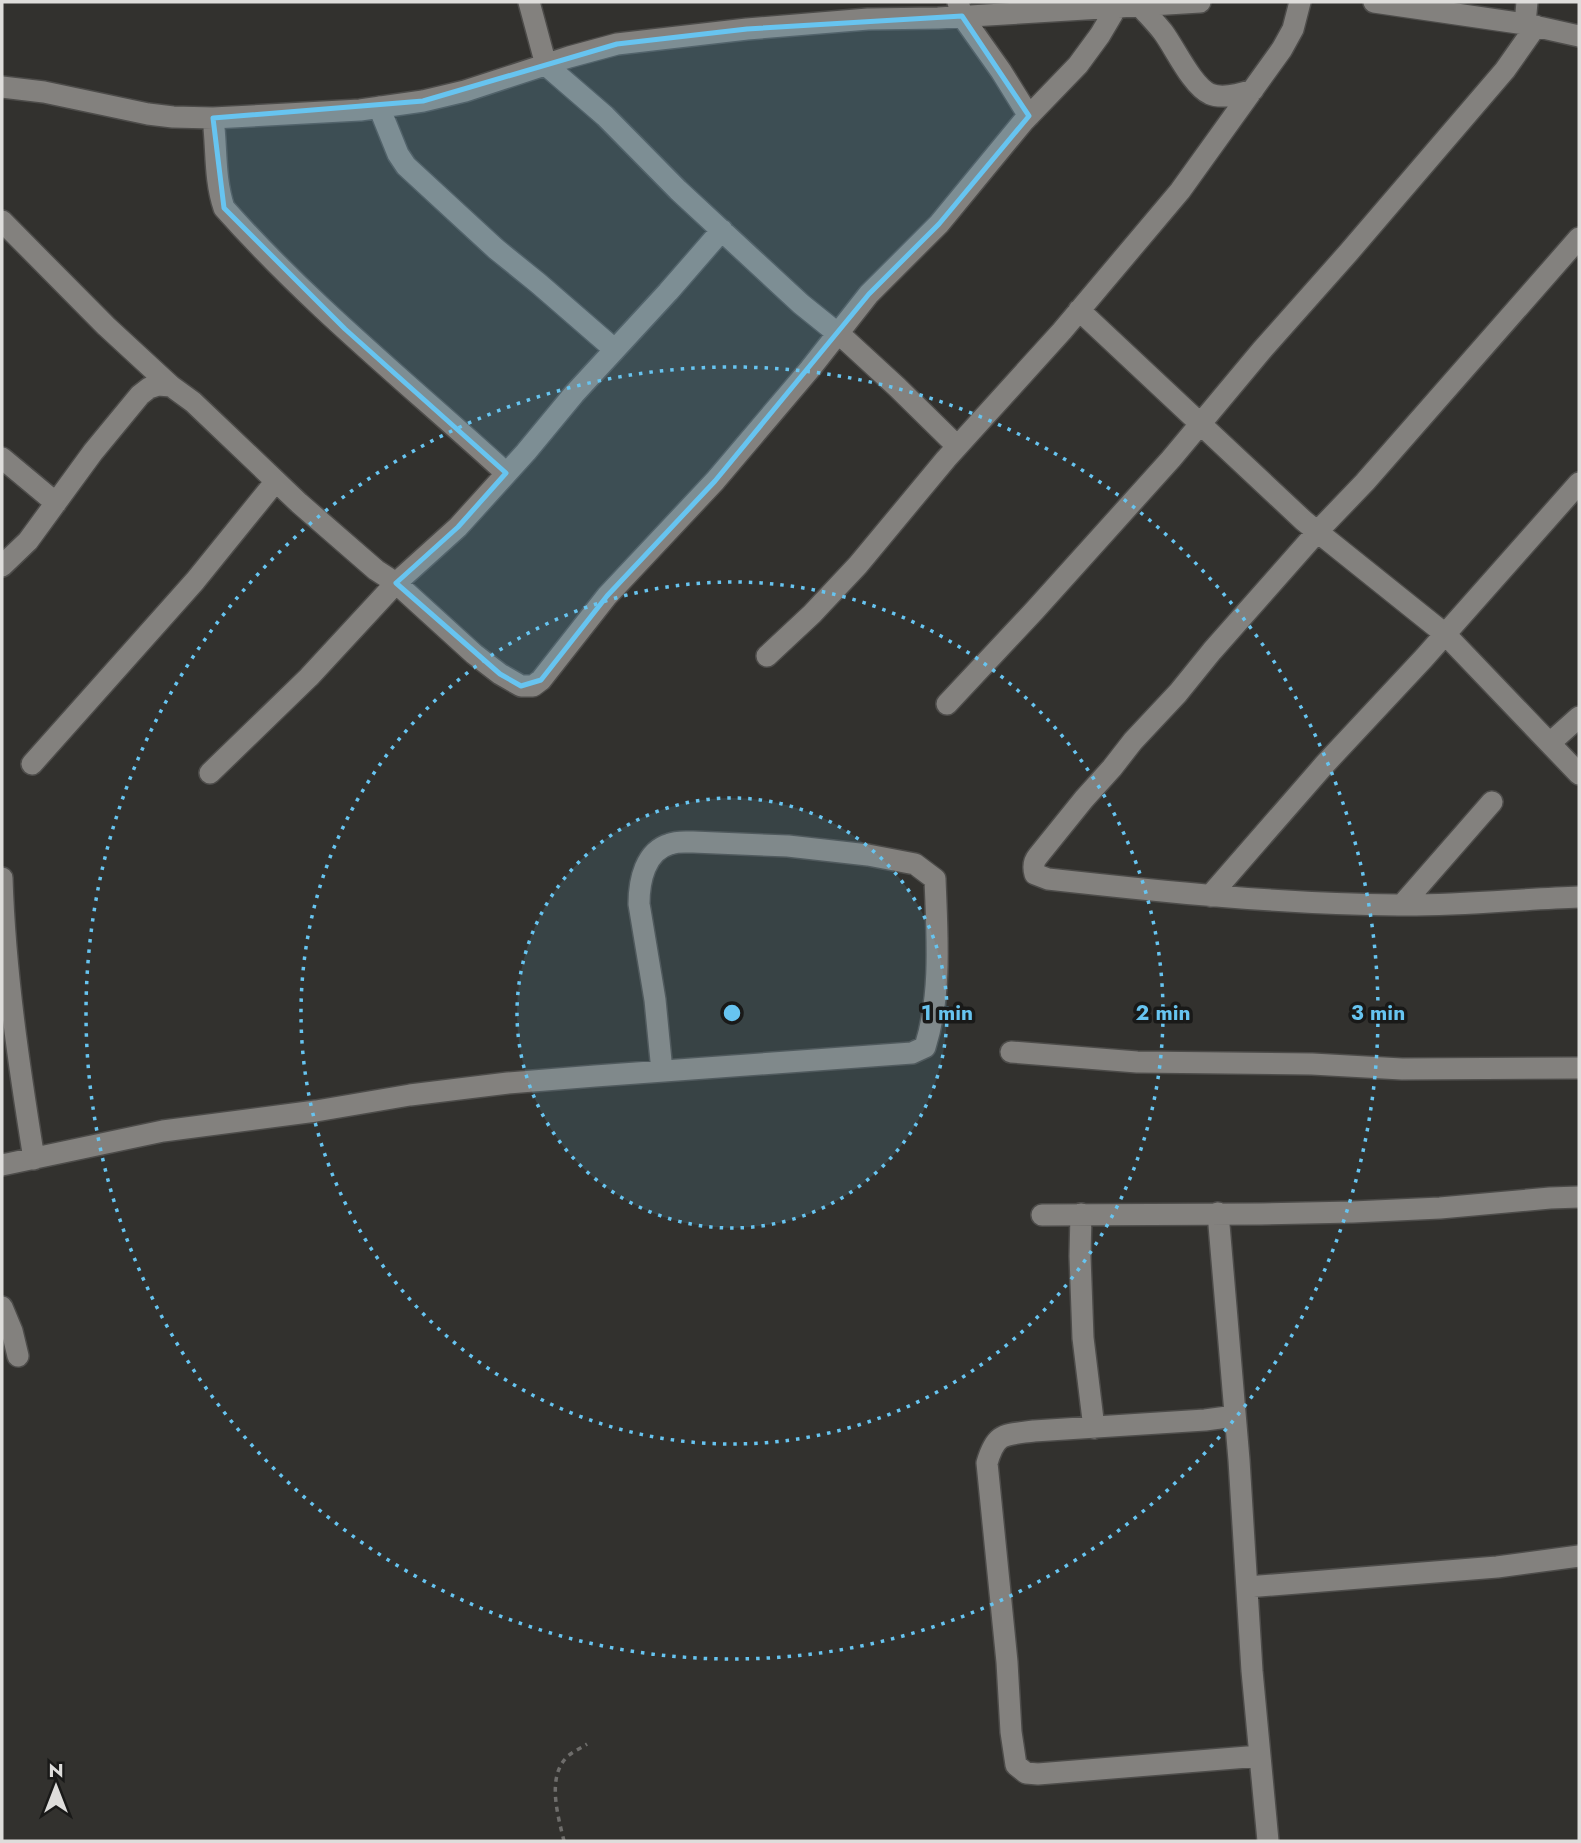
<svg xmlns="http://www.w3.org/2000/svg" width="1581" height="1843" viewBox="0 0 1581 1843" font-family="Jost,sans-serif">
  <rect width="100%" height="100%" fill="#32312e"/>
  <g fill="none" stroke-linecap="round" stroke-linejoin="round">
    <g stroke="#4d4c4a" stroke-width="24">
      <path id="minor" d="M529,2L546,65L605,116L678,190L801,304L847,341L897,387L957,446
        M958,2L962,16L1001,71L1029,116
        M1374,2L1525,24L1579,36
        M1141,7C1148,15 1156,23 1163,32C1175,48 1192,86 1210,94C1222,99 1241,94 1253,90
        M1525,24L1527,2
        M2,87L44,92L148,114L173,117L213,118L360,110L423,101L465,91L569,57L617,44L747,29L868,19L938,18L1200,2
        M379,107L398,154L406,166L496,249L538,283L614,349
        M213,118C217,149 214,178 224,208C310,305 411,386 506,473
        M2,221L106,326L171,386
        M1579,238L1365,482L1318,531L1212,651L1178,693L1133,741L1112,768L1084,799L1038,856C1033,862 1033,867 1035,874L1048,879C1165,892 1281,904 1398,905C1459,906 1519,899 1579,897
        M1079,310L1304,521L1445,634L1579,774
        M2,458L56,503
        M2,566L28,541L93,452L140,395L149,388L158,385L171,386L193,402L299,503L376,570L396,583L474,654L500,674L521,686H533L541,680L607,596L715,481L810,369L869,294L939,224L1023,122L1078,65L1100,35L1116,8
        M767,656L812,614L858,565L946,459L1062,331L1180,191L1282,49L1293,29L1300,2
        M947,704L1035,610L1171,459L1262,350L1349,252L1505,70L1536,26
        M1550,743L1579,717
        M32,764L195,581L276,481
        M210,773L309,677L396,583L458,527L526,452L574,394L668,292L722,230
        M2,878C5,973 19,1066 34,1159
        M1210,896L1325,764L1424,658L1579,483
        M1402,905L1492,802
        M1011,1052L1137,1062L1312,1064L1402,1069L1579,1068
        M2,1165L163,1131L316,1111L410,1095L508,1083L595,1076L912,1053L925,1047C942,994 937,934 935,879L915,864L868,855L788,846L693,842C685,842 677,841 670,844C645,851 639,881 639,904L655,1000L662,1071
        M1218,1213L1239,1460L1252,1671L1268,1841
        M1081,1214L1080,1256L1083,1338L1094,1428
        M1042,1215L1261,1214L1353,1212L1440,1208L1550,1198L1579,1197
        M2,1307L12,1331L18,1356
        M1235,1416L1205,1420L1034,1431C1004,1435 996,1432 987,1463L1007,1662L1011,1732L1016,1765L1026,1773L1038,1774L1260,1756
        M1247,1587L1497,1567L1579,1556"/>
    </g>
    <path stroke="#6e6d6b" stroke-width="3.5" stroke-dasharray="5 5" stroke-linecap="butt" d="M564,1841C558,1816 546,1776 568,1756C574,1751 581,1748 587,1744"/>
    <use href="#minor" stroke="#83817e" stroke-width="21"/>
  </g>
  <path fill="#67c4f0" fill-opacity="0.2" stroke="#67c4f0" stroke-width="5" stroke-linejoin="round" d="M962,16L1029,116L939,224L869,294L715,481L607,596L541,680L521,686L500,674L396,583L458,527L506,473L345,329L224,208L213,118L423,101L617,44L747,29Z"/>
  <circle cx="732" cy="1013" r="215" fill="#67c4f0" fill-opacity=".12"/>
  <g fill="none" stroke="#67c4f0" stroke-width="3.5" stroke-dasharray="3.5 7">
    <circle cx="732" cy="1013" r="215"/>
    <circle cx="732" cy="1013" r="431"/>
    <circle cx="732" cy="1013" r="646"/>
  </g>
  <circle cx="732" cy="1013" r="10" fill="#67c4f0" stroke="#191918" stroke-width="3.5"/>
  <g font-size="21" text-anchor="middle" font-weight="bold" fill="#67c4f0" stroke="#191918" stroke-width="7" stroke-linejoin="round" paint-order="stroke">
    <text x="947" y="1020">1 min</text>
    <text x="1163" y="1020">2 min</text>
    <text x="1378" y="1020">3 min</text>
  </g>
  <rect width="1581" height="1843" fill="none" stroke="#dedddb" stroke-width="7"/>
  <g transform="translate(56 1787)" stroke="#191918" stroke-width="5" paint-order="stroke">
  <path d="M0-5L12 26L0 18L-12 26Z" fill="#dedddb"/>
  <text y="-10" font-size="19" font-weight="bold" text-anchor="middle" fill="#dedddb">N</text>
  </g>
</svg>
